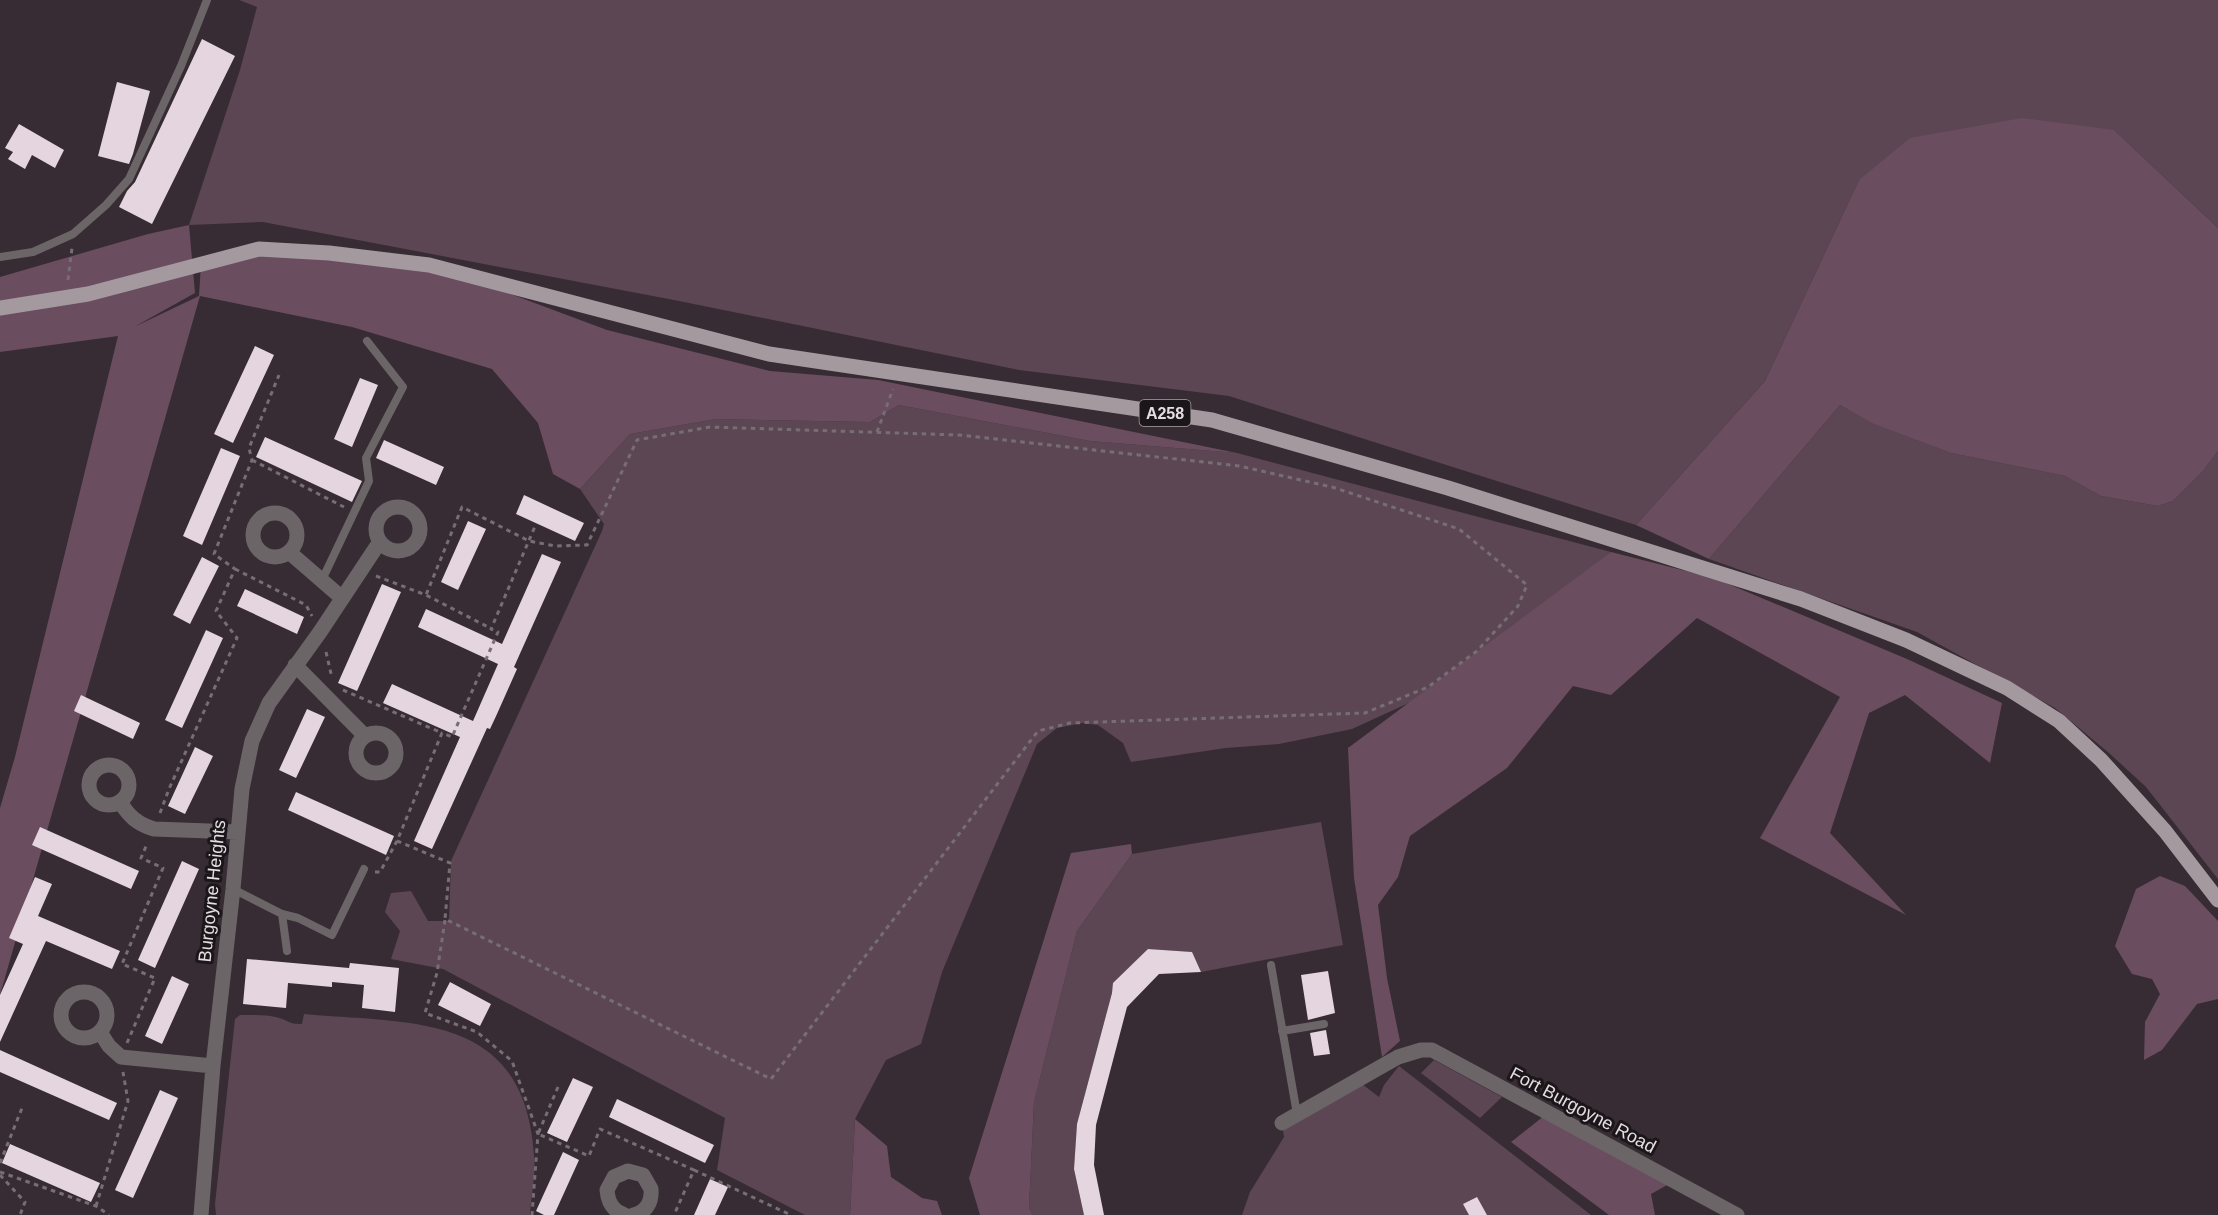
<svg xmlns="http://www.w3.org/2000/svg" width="2218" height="1215" viewBox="0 0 2218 1215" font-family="Helvetica,sans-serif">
  <rect width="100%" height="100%" fill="#372c33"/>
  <path fill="#5c4654" d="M239,0H2218V228L2114,130L1859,180L1765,381L1636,525L1229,396L1019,370L674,300L263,222L189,225L240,70L257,7Z
    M899,405L1090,441L1237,453L1611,552L1485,668L1352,729L1279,744L1226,748L1131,762L1123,743L1098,725L1082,723L1057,728L1037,744L942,972L921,1044L886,1060L855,1119L850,1215H805L717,1170L725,1118L443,969L391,959L400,931L385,912L391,893L411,891L428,921H449L451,861L602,531L604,524L580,489L630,434L716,419L870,422Z
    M1840,405L1875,424L1951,453L2065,476L2101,496L2158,506L2173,501L2202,472L2218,451V879L2146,787L2109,753L2055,708L1917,632L1709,559Z
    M1321,822L1343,945L1201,972L1191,952L1148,949L1112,993L1077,1124L1074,1169L1084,1215H1031L1029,1208L1034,1102L1077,931L1132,854Z
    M304,1014C415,1024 524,1012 534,1155C536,1175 531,1196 530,1215H216L215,1204L235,1019L240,1015C253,1015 267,1014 279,1018C290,1021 288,1024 302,1024Z
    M1434,1060L1502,1097L1480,1118L1421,1073Z
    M1399,1066L1591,1215H1242L1250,1192L1284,1137L1282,1123L1358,1081L1379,1097L1384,1085Z"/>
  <path fill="#6b4d60" d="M2022,118L2114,130L2218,228V451L2202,472L2173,501L2158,506L2101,496L2065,476L1951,453L1874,424L1840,405L1709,559L1636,525L1765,381L1859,180L1910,138Z
    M189,225L195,293L134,327L199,296L201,264L264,249L441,268L607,330L770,371L878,380L1237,453L1090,441L899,405L870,422L716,419L630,434L580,489L553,474L538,423L492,369L352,327L200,296L0,995V808L15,757L118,336L0,352V277L148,234Z
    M1611,552L1714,578L1907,659L2002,703L1990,763L1905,695L1869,713L1830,833L1906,915L1760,838L1840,697L1697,618L1611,695L1573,686L1507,768L1410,836L1398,877L1378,905L1387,978L1400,1041L1382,1057L1354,878L1348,748Z
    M1131,844L1132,854L1077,931L1034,1102L1029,1208L1032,1215H980L969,1178L1071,853Z
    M2160,876L2185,886L2218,921V999L2197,1004L2162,1050L2144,1060L2145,1022L2160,994L2152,979L2132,974L2115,946L2136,889Z
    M1544,1116L1669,1184L1651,1194L1655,1215H1609L1511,1142Z
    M855,1119L887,1146L891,1177L922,1198L937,1201L942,1215H850Z"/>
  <path fill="#e4d5de" d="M202,39L235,56L152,224L119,207L127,191L135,182Z
    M117,82L150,91L133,154L129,164L98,156Z
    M19,124L64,150L55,168L32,155L25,169L8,159L13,152L5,148Z
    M255,346L274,355L233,443L214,434Z
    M360,378L378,385L352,447L334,439Z
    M265,437L362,481L352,502L256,457Z
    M384,440L444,467L436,485L376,458Z
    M221,448L240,456L202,545L183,536Z
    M524,495L584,523L575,541L516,514Z
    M468,521L486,529L458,590L441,582Z
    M542,554L561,562L514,667L517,669L497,714L490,729L487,728L432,849L414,841L460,737L383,703L392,684L473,721L498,664L418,627L426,609L502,644Z
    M202,557L219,566L190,624L173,615Z
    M382,584L401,592L357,691L338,683Z
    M245,589L304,617L297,634L237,606Z
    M206,630L223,638L182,728L165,720Z
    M81,695L140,723L133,739L74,711Z
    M307,709L325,717L296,778L279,770Z
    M195,747L213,756L185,814L168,806Z
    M296,792L394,836L386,855L288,810Z
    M40,827L139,871L131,889L32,845Z
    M182,861L199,869L155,968L138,960Z
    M35,877L52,884L38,916L120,951L112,969L46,941L0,1042V995L23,944L9,938Z
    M1148,949L1192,952L1201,972L1159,974L1127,1007L1096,1125L1094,1165L1104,1215H1084L1074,1169L1077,1124L1112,993L1113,983Z
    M247,959L349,968L350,963L399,968L395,1012L362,1008L364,985L332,982V987L288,983L286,1008L243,1004Z
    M1328,971L1335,1013L1308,1020L1301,975Z
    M172,976L189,984L162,1044L145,1036Z
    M450,982L491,1004L480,1026L438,1005Z
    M1326,1030L1330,1054L1314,1056L1310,1033Z
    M0,1050L117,1103L109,1120L0,1072Z
    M573,1078L593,1087L567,1142L547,1133Z
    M160,1090L178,1098L133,1198L115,1190Z
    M617,1099L714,1145L705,1163L609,1117Z
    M10,1144L100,1183L91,1202L2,1163Z
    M563,1152L579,1160L554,1215H544L536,1211Z
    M710,1179L728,1187L715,1215H694Z
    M1477,1197L1487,1215H1469L1463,1204Z"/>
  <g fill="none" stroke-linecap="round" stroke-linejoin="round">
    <path stroke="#776e74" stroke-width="3" stroke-dasharray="4.5 4.5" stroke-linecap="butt" d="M68,280L72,248
      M877,432L893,389
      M252,460L344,507
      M235,569L306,605L312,616
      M376,576L426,595L490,628
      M326,652L332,678
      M343,690L442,733
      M160,813L169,789L237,638L216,611L235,569L214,554L252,460L249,448L279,375
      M397,841L450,863L445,919L771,1079L1038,731L1070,723L1365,713L1428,687L1477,651L1518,606L1527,585L1459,529L1332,487L1239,466L959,435L710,427L637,440L587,545L555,546L529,541L462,507L426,595
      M375,872H380L397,841L442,733L452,737L498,632L491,629L536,524
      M445,920L437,973L425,1013L477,1032L512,1061L538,1134L532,1215
      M127,1043L155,978L122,964L163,868L141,858L147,844
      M558,1087L538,1134L589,1156L600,1129L694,1170L674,1215
      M0,1163L22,1108
      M694,1170L791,1215
      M0,1172L96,1206L109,1215
      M0,1175L25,1202L20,1215
      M96,1206L128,1101L123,1072"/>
    <path stroke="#6b6568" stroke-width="8" d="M0,257L33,252L73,234L106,205L129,179L181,66L207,0
      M322,580L369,481L366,458L403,387L367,341
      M233,889L282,914L298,918L332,935L364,869
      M282,914L287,951
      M1271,965L1297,1114
      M1282,1031L1324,1024"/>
    <path stroke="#6b6568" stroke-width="15" d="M376 529a22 22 0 1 1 44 0a22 22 0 1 1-44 0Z
      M253 535a22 22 0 1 1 44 0a22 22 0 1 1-44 0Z
      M289,552L342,598
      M295,665L365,736
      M356 753a20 20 0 1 1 40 0a20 20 0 1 1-40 0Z
      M89 785a20 20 0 1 1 40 0a20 20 0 1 1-40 0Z
      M120,802C129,816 137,824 154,829L237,832
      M61 1015a23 23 0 1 1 46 0a23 23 0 1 1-46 0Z
      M100,1032L109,1046L121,1057L213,1066
      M1282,1123L1398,1057L1421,1050H1432L1737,1215
      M201,1215L213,1066L233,889L242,789L252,741L269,703L320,632L379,543
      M625,1215C613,1211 608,1203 607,1190L614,1177L628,1171L643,1175L651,1189C652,1202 647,1212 633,1215"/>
    <path stroke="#a599a0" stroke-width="15" d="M0,308L88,294L259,249L329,253L429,265L769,354L1212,420L1448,488L1801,599L1906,640L2007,688L2059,721L2101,760L2165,831L2218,900"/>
  </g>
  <g text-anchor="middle" stroke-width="6" stroke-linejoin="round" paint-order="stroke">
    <rect fill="#1b1619" stroke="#a8a1a6" stroke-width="1.5" x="1139.5" y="400" width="51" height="26" rx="4.5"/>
    <g font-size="16" font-weight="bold" fill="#e5dde2">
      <text x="1165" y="419">A258</text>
    </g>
    <g font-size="18" fill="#e5dde2" stroke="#1b1619">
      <text transform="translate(212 891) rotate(-84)" y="6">Burgoyne Heights</text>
      <text transform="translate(1583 1110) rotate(28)" y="6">Fort Burgoyne Road</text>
    </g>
  </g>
</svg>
